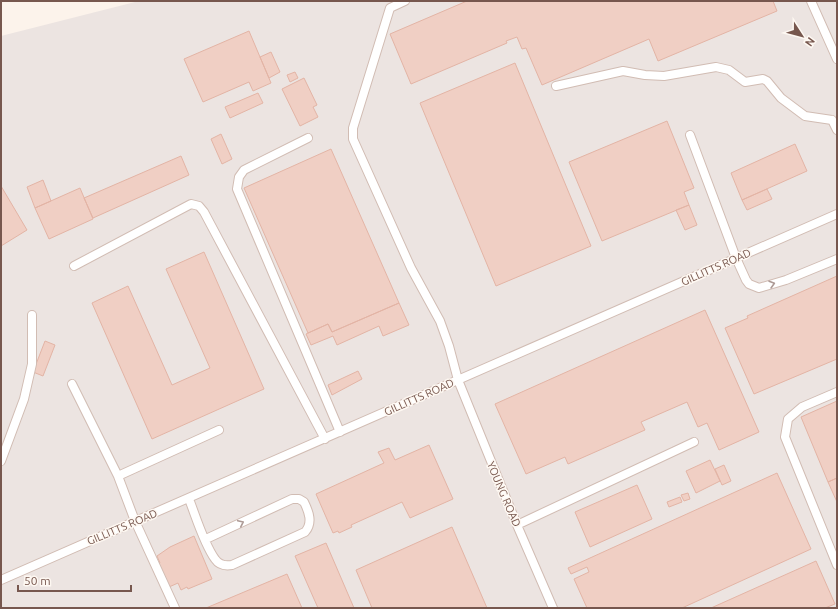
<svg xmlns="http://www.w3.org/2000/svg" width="838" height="609" viewBox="0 0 838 609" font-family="Ubuntu,sans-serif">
  <rect width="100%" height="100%" fill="#fcf3eb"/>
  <path fill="#ece4e1" d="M139,1H837V608H1V36Z"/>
  <path fill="#f0cfc4" stroke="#e3b4a5" d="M467,1H773L777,11L658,61L649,39L542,85L526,48L522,49L517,37L506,41L507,43L411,84L390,34Z
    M249,31L271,83L253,91L249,82L203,102L184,59Z
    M271,52L280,72L269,78L260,57Z
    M515,63L591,246L496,286L420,103Z
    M295,72L298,78L290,82L287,75Z
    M304,78L317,105L313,107L318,117L300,126L282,89Z
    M258,93L263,103L230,118L225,107Z
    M667,121L694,188L684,192L689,205L602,241L569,162Z
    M221,134L232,159L222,164L211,139Z
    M795,144L807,171L742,200L731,173Z
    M331,149L399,303L332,332L328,324L308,333L244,188Z
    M181,156L189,175L93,218L84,198Z
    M43,180L51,201L35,208L27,187Z
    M1,186L27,230L1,246Z
    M80,188L93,219L49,239L35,208Z
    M767,189L772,199L747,210L742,200Z
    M689,205L697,225L685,230L676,210Z
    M204,252L264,389L152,439L92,303L128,286L172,385L210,368L166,269Z
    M837,276V359L754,394L725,328L748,318L747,316Z
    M399,303L409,325L383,336L379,326L337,345L333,336L311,345L306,334L328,324L332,332Z
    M705,310L759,432L719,450L707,423L698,427L687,402L641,422L645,430L568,464L565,457L526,474L495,404Z
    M45,341L55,345L43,376L33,372Z
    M358,371L362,379L332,395L328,385Z
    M837,401V478L828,482L801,417Z
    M429,445L453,499L410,518L402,502L351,525L352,527L339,533L338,531L333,533L316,494L384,463L378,452L389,448L395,460Z
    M710,460L720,481L696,493L686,471Z
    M724,465L731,481L722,485L715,469Z
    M777,473L811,549L682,608H587L574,579L589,572L587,567L571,574L568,568Z
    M837,478V502L828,482Z
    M637,485L652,519L590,547L575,512Z
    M688,493L690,499L684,501L681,495Z
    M680,497L682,502L669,507L667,502Z
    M452,527L487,608H372L356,570Z
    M194,536L212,579L188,589L187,587L181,590L178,583L169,587L158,564L160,563L157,556L170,547Z
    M326,543L354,608H318L295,556Z
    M816,561L835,604L825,608H711Z
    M287,574L302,608H206Z"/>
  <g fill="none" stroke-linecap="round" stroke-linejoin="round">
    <g stroke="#d1bcb3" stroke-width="10">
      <path id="lane" d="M405,1L390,8L353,128V139L411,268L440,321L449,346L458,380L517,525L553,608
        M811,1L837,59
        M556,86L623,71L645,75L664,76L716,67L729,70L745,82L763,79L767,81L781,98L805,116L832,120
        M832,120L837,130
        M690,135L736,258L746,280L749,284L759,288L786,280L837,259
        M308,138L244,170L239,177L237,189L340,432
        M74,266L191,204L199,206L204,212L325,439
        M72,384L118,476L135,521L175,608
        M837,392L802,407L788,419L785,437L837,565
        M1,461L24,399L32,364V315
        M118,476L219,430
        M189,499C196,517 204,544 215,559C219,565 226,566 232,565L305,532C313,523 309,512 304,502L299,499H292L206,539
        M517,525L694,442
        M1,580L837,214"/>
    </g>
    <use href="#lane" stroke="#fff" stroke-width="8"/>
  </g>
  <defs><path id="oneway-chevron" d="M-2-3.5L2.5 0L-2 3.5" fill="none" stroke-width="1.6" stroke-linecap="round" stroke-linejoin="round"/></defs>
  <g stroke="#ad9a95">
    <use href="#oneway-chevron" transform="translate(772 284) rotate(-16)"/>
    <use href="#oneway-chevron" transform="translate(241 523) rotate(-25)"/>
  </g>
  <g text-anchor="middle" stroke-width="3" stroke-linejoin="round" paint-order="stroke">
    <g font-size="11" fill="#77574e" stroke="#fef8f2">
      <text transform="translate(716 267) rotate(-24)" y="4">GILLITTS ROAD</text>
      <text transform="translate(419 397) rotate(-24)" y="4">GILLITTS ROAD</text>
      <text transform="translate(504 494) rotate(67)" y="4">YOUNG ROAD</text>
      <text transform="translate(122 527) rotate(-23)" y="4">GILLITTS ROAD</text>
    </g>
  </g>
  <rect width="838" height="609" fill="none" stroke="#77574e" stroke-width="4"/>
  <g transform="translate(802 36) rotate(126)" stroke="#fef8f2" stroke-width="3" paint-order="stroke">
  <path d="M0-3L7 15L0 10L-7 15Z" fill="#77574e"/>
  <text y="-6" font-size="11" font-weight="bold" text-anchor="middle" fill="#77574e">N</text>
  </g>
  <path d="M18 585v6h113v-6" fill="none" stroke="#77574e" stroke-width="2"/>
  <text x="24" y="585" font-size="12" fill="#77574e" stroke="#fef8f2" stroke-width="3" paint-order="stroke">50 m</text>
</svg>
